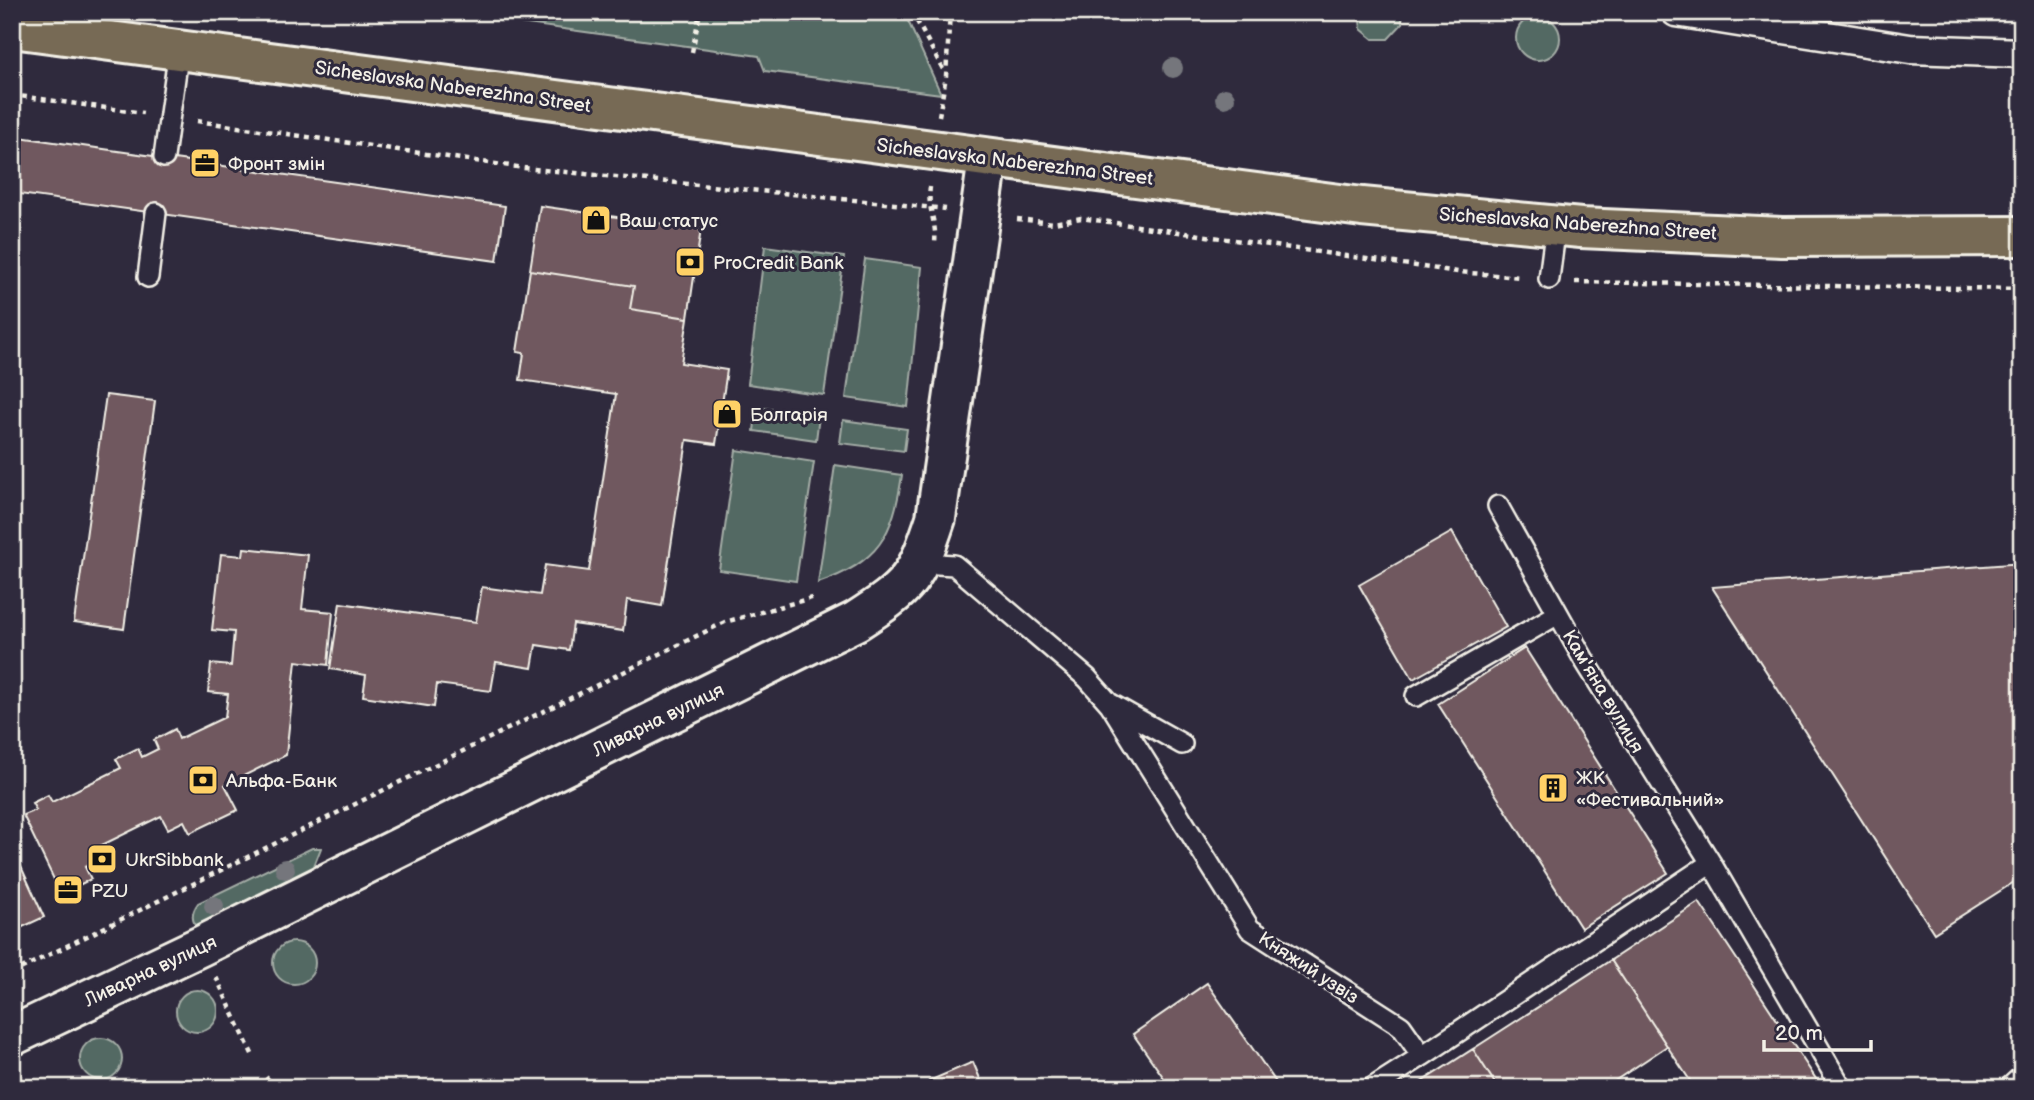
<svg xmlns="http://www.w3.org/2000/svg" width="2034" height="1100" viewBox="0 0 2034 1100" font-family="'Balsamiq Sans',sans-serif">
  <rect width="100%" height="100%" fill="#2f2a3d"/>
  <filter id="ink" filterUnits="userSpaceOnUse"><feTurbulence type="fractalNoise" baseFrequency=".0143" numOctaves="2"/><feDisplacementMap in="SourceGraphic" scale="14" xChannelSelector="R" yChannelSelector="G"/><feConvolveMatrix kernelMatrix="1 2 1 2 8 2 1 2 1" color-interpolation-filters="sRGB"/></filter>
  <g filter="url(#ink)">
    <path fill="#536964" stroke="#a4ada6" stroke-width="2" d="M441,12H904L941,94L765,71L759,56Z
      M1359,12H1402V24L1388,39H1373L1361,29Z
      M1516 38a22 22 0 1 1 44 0a22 22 0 1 1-44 0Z
      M765,246L844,257L824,395L748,384Z
      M865,259L922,267L908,407L846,398Z
      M757,407L819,416L816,440L754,431Z
      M843,420L907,429L904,451L840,443Z
      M736,450L814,462L796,581L719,570Z
      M835,465L902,475C893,536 879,562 818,583Z
      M312,848H321L312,871L198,929C191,920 191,913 198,903Z
      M273 963a21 21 0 1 1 42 0a21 21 0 1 1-42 0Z
      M176 1011a21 21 0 1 1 42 0a21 21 0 1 1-42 0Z
      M80 1059a21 21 0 1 1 42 0a21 21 0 1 1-42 0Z"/>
    <path fill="#6f595e" stroke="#f4f1e8" stroke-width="2" d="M12,136L505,206L497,261L12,193Z
      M540,206L701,229L688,318L630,309L634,286L530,270Z
      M530,270L634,286L630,309L688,318L681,363L727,370L716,444L687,440L662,606L627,600L623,631L573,624L569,650L536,645L532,668L496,662L491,691L437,684L434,707L363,696L366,675L330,669L340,603L476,622L482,587L540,595L545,565L589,571L616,394L520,380L524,353L517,352Z
      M106,395L155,401L124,629L74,622Z
      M1452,532L1506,627L1413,679L1359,585Z
      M244,548L308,555L302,609L333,612L328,665L296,661L286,755L225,785L238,810L190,833L184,821L168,829L161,816L96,848L102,859L85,867L91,879L61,894L23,815L36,810L32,803L48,795L52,802L121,768L116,759L138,748L142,757L158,749L154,740L175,729L179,739L225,717L228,694L208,692L211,664L231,666L234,632L212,630L221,554L243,556Z
      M2022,563V877L1934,933L1712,587Z
      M1525,648L1668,873L1581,928L1438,704Z
      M12,847L44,917L12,932Z
      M1699,902L1822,1088H1695L1667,1046L1611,960Z
      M1611,960L1667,1046L1604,1088H1498L1473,1049Z
      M1207,983L1280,1088H1171L1133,1034Z
      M1473,1049L1498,1088H1412Z
      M973,1062L984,1088H932L929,1081Z"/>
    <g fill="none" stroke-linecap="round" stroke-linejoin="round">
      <g stroke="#f4f1e8" stroke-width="24">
        <path id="service" d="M164,157L179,49
          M148,277L156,213
          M1549,279L1556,225
          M1498,506L1583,658L1711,863L1842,1088
          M921,563L954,565L1087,678L1110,704L1250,929L1401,1026L1422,1056L1711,863
          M1416,696L1558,614
          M1111,704L1182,744
          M1372,1088L1422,1056
          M2009,1088L2022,1076"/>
      </g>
      <g stroke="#f4f1e8" stroke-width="33">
        <path id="pedestrian" d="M1676,12L1910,49L2022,53"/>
      </g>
      <g stroke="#f4f1e8" stroke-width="44">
        <path id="minor" d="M12,1036L201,946L856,621C909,587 916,579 936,518L988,159"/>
      </g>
      <g stroke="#f4f1e8" stroke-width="44">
        <path id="primary" d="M12,28L1362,207L1581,228L1782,237L2022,236"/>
      </g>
      <path stroke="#f4f1e8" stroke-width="4.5" stroke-dasharray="5 5" stroke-linecap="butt" d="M912,12L945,73
        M692,52L700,12
        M12,95L143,113
        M939,116L946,76L950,12
        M197,121L524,168L946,209
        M930,187C927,209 937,222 935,243
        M1017,219L1054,223L1081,218L1458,272L1521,277
        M1575,282L2022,289
        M12,973L725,622L815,597
        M216,977L253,1056
        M266,1077L276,1088"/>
      <use href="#service" stroke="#2f2a3d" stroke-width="19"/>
      <use href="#pedestrian" stroke="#2f2a3d" stroke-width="28"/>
      <use href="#minor" stroke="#2f2a3d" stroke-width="38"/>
      <use href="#primary" stroke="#776a54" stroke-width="38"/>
    </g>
    <g fill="#74767b">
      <circle cx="1173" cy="68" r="10"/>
      <circle cx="1225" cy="98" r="10"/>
      <circle cx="285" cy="869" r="10"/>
      <circle cx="214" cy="906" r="10"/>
    </g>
  </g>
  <defs>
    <g id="office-square" transform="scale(1.575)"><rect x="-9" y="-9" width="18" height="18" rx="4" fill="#ffd166" stroke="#2f2a3d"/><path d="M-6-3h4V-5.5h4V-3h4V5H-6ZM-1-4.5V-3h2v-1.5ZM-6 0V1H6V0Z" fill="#111"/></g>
    <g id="shop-square" transform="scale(1.575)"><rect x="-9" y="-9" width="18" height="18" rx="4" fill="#ffd166" stroke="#2f2a3d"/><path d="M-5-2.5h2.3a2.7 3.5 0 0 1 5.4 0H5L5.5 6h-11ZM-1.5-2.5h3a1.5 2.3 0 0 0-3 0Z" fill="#111"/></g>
    <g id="bank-square" transform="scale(1.575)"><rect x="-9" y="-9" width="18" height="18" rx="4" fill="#ffd166" stroke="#2f2a3d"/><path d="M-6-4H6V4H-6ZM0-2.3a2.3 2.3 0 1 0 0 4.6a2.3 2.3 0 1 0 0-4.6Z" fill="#111"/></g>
    <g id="building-square" transform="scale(1.575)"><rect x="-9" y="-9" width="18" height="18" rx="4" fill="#ffd166" stroke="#2f2a3d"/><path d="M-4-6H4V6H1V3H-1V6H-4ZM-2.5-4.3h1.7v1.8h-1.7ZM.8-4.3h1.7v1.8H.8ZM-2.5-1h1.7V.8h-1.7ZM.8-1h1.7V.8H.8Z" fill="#111"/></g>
  </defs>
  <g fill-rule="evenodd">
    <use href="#office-square" x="205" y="163"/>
    <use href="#shop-square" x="596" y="220"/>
    <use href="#bank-square" x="690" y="262"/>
    <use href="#shop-square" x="727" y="414"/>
    <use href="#bank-square" x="203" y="780"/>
    <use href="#building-square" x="1553" y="788"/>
    <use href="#bank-square" x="102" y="859"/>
    <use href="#office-square" x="68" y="890"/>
  </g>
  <g text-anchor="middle" stroke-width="6" stroke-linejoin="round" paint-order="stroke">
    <g font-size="19" fill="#f4f1e8" stroke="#2f2a3d">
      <text transform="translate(453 86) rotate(8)" y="7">Sicheslavska Naberezhna Street</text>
      <text transform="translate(1015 161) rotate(7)" y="7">Sicheslavska Naberezhna Street</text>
      <text transform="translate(1578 223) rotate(4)" y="7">Sicheslavska Naberezhna Street</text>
      <text transform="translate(1604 691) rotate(59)" y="7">Кам'яна вулиця</text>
      <text transform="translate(658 719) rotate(-26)" y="7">Ливарна вулиця</text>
      <text transform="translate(1309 967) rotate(33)" y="7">Княжий узвіз</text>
      <text transform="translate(150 970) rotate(-25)" y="7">Ливарна вулиця</text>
    </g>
    <g font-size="19" fill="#f4f1e8" stroke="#2f2a3d" text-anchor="start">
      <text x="228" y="170">Фронт змін</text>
      <text x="619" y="227">Ваш статус</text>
      <text x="713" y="269">ProCredit Bank</text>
      <text x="750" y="421">Болгарія</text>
      <text x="1576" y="784">ЖК<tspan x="1576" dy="22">«Фестивальний»</tspan></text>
      <text x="226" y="787">Альфа-Банк</text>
      <text x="125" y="866">UkrSibbank</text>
      <text x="91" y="897">PZU</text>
    </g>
  </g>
  <rect width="2034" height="1100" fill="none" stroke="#2f2a3d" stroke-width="42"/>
  <rect x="21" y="21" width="1992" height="1058" fill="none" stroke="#f4f1e8" stroke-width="2.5" filter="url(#ink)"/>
  <path d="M1764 1040v10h107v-10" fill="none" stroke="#f4f1e8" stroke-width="3.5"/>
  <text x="1775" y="1040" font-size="21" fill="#f4f1e8" stroke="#2f2a3d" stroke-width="5" paint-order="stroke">20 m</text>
</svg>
